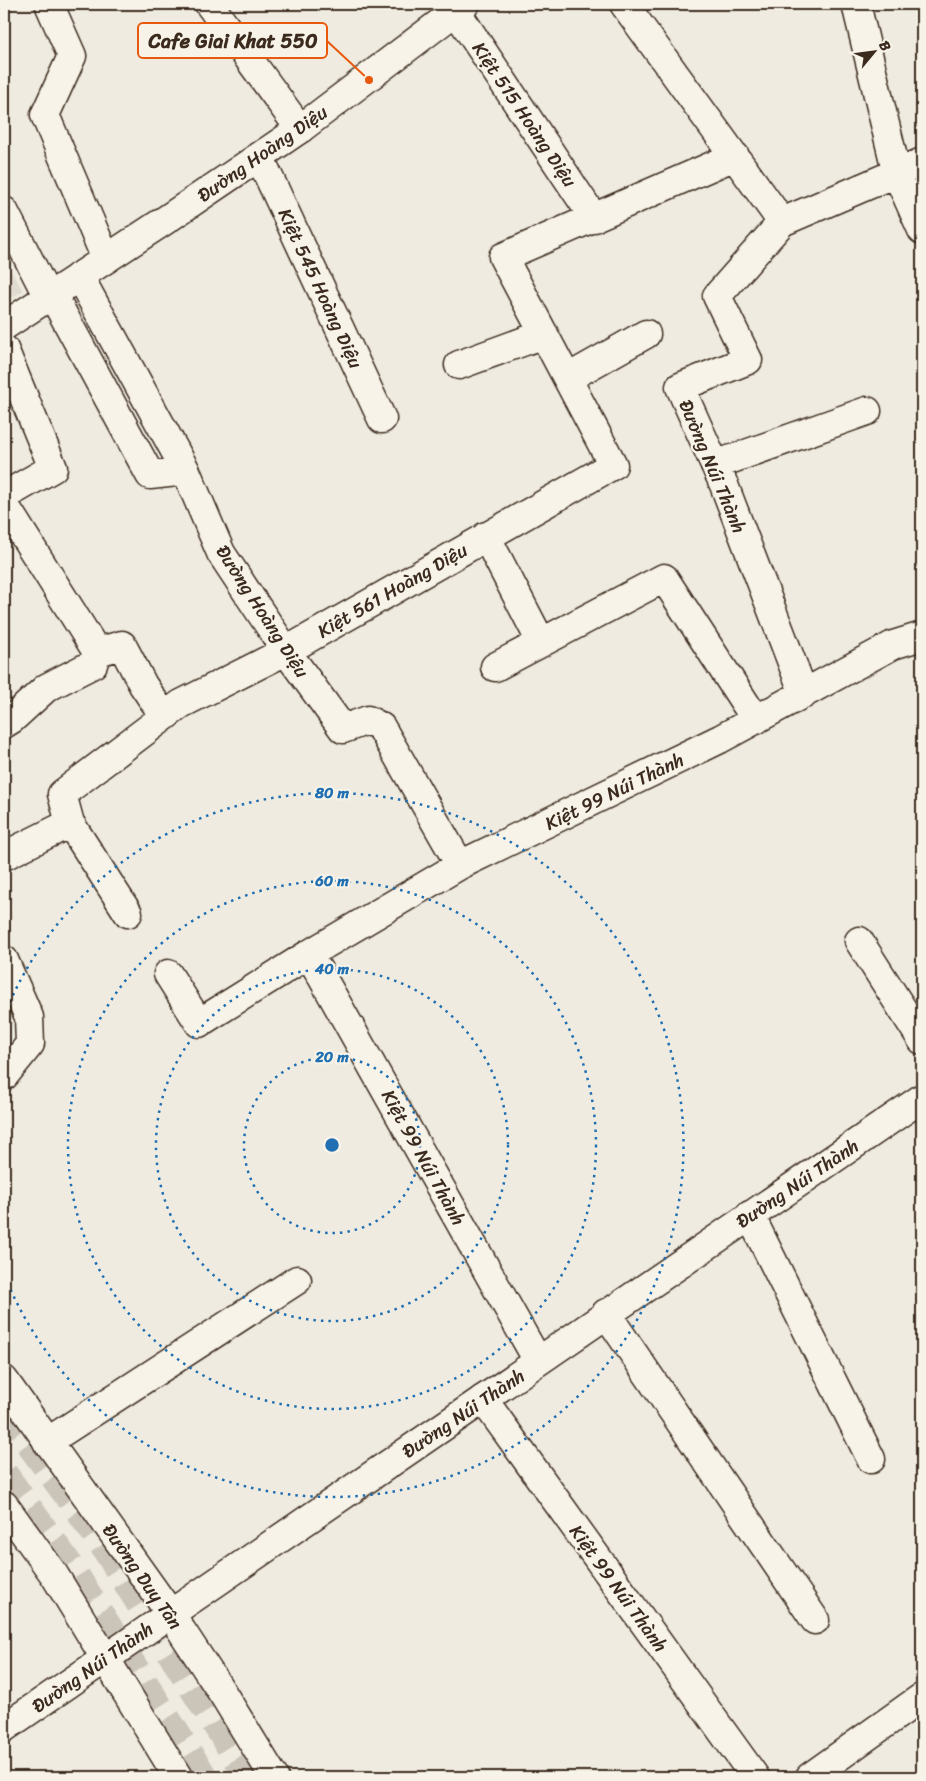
<svg xmlns="http://www.w3.org/2000/svg" width="926" height="1781" viewBox="0 0 926 1781" font-family="Sriracha,sans-serif">
  <rect width="100%" height="100%" fill="#efebe0"/>
  <filter id="ink" filterUnits="userSpaceOnUse"><feTurbulence type="fractalNoise" baseFrequency=".02" numOctaves="2"/><feDisplacementMap in="SourceGraphic" scale="10" xChannelSelector="R" yChannelSelector="G"/><feConvolveMatrix kernelMatrix="1 2 1 2 8 2 1 2 1" color-interpolation-filters="sRGB"/></filter>
  <g filter="url(#ink)">
    <path fill="#e0dbd0" d="M4,258L23,291L4,302Z"/>
    <g fill="none" stroke-linecap="round" stroke-linejoin="round">
      <path stroke="#cbc4b9" stroke-width="28" stroke-dasharray="28 14" stroke-linecap="butt" d="M4,1409L98,1537L249,1777
        M4,1474L65,1559L204,1777"/>
      <g stroke="#3b2a1e" stroke-width="31">
        <path id="minor" d="M209,4L300,129
          M624,4L782,222
          M856,4L897,174L922,230
          M50,6L72,56L45,115L106,259
          M456,11L594,218
          M259,156L382,419
          M4,211L48,297
          M79,276L186,471
          M52,294L150,475L186,471L221,553L286,651L343,729L368,720L381,727L460,865
          M4,349L53,468L4,496
          M459,365L544,334
          M568,378L646,334
          M715,465L867,411
          M4,504L97,652L93,664L46,688L12,719L4,724
          M486,536L541,642
          M97,652L122,645L143,685L164,716
          M495,667L664,578L756,720
          M804,694L724,485L680,387L748,360L717,296L782,222L922,162
          M70,823L128,913
          M4,856L70,823L62,794L181,704L286,651L613,465L503,257L735,156
          M859,941L922,1040
          M309,954L538,1361
          M4,960L29,1017L30,1044L4,1076
          M168,974L199,1023L309,954L460,865L720,739L893,645L922,636
          M750,1215L871,1459
          M606,1313L815,1620
          M483,1399L755,1777
          M47,1442L297,1280
          M810,1777L921,1698"/>
      </g>
      <g stroke="#3b2a1e" stroke-width="31">
        <path id="major" d="M4,326L167,219L300,129L465,4
          M4,1380L170,1613L223,1694L274,1777
          M4,1505L55,1576L178,1777
          M4,1728L922,1098"/>
      </g>
      <use href="#minor" stroke="#f7f3e8" stroke-width="28"/>
      <use href="#major" stroke="#f7f3e8" stroke-width="28"/>
    </g>
  </g>
  <g fill="none" stroke="#1f6fb2" stroke-width="2.5" stroke-dasharray="2.5 5">
    <circle cx="332" cy="1145" r="88"/>
    <circle cx="332" cy="1145" r="176"/>
    <circle cx="332" cy="1145" r="264"/>
    <path d="M4 1016A352 352 0 1 1 4 1274"/>
  </g>
  <g text-anchor="middle" stroke-width="4.5" stroke-linejoin="round" paint-order="stroke">
    <g font-size="19" fill="#3b2a1e" stroke="#f7f3e8">
      <text transform="translate(525 114) rotate(56)" y="7">Kiệt 515 Hoàng Diệu</text>
      <text transform="translate(262 153) rotate(-35)" y="7">Đường Hoàng Diệu</text>
      <text transform="translate(321 288) rotate(65)" y="7">Kiệt 545 Hoàng Diệu</text>
      <text transform="translate(713 466) rotate(67)" y="7">Đường Núi Thành</text>
      <text transform="translate(392 590) rotate(-30)" y="7">Kiệt 561 Hoàng Diệu</text>
      <text transform="translate(263 611) rotate(57)" y="7">Đường Hoàng Diệu</text>
      <text transform="translate(614 791) rotate(-26)" y="7">Kiệt 99 Núi Thành</text>
      <text transform="translate(424 1157) rotate(61)" y="7">Kiệt 99 Núi Thành</text>
      <text transform="translate(797 1183) rotate(-34)" y="7">Đường Núi Thành</text>
      <text transform="translate(463 1413) rotate(-34)" y="7">Đường Núi Thành</text>
      <text transform="translate(143 1576) rotate(55)" y="7">Đường Duy Tân</text>
      <text transform="translate(619 1588) rotate(54)" y="7">Kiệt 99 Núi Thành</text>
      <text transform="translate(92 1667) rotate(-35)" y="7">Đường Núi Thành</text>
    </g>
  </g>
  <circle cx="332" cy="1145" r="8" fill="#1f6fb2" stroke="#f7f3e8" stroke-width="2.5"/>
  <g font-size="15" text-anchor="middle" font-weight="bold" fill="#1f6fb2" stroke="#f7f3e8" stroke-width="4.5" stroke-linejoin="round" paint-order="stroke">
    <text x="332" y="798">80 m</text>
    <text x="332" y="886">60 m</text>
    <text x="332" y="974">40 m</text>
    <text x="332" y="1062">20 m</text>
  </g>
  <path fill="none" stroke="#e8590c" stroke-width="2" d="M369 80L327 41"/>
  <circle fill="#e8590c" stroke="#f7f3e8" stroke-width="2" cx="369" cy="80" r="5"/>
  <rect fill="#f7f3e8" stroke="#e8590c" stroke-width="2" x="138" y="23" width="189" height="35" rx="5"/>
  <g font-size="20" text-anchor="middle" font-weight="bold" fill="#3b2a1e">
    <text x="233" y="48">Cafe Giai Khat 550</text>
  </g>
  <rect width="926" height="1781" fill="none" stroke="#f7f3e8" stroke-width="20"/>
  <rect x="10" y="10" width="906" height="1761" fill="none" stroke="#3b2a1e" stroke-width="2" filter="url(#ink)"/>
  <g transform="translate(874 52) rotate(61)" stroke="#f7f3e8" stroke-width="4" paint-order="stroke">
  <path d="M0-4L9 19L0 12L-9 19Z" fill="#3b2a1e"/>
  <text y="-8" font-size="14" font-weight="bold" text-anchor="middle" fill="#3b2a1e">B</text>
  </g>
</svg>
